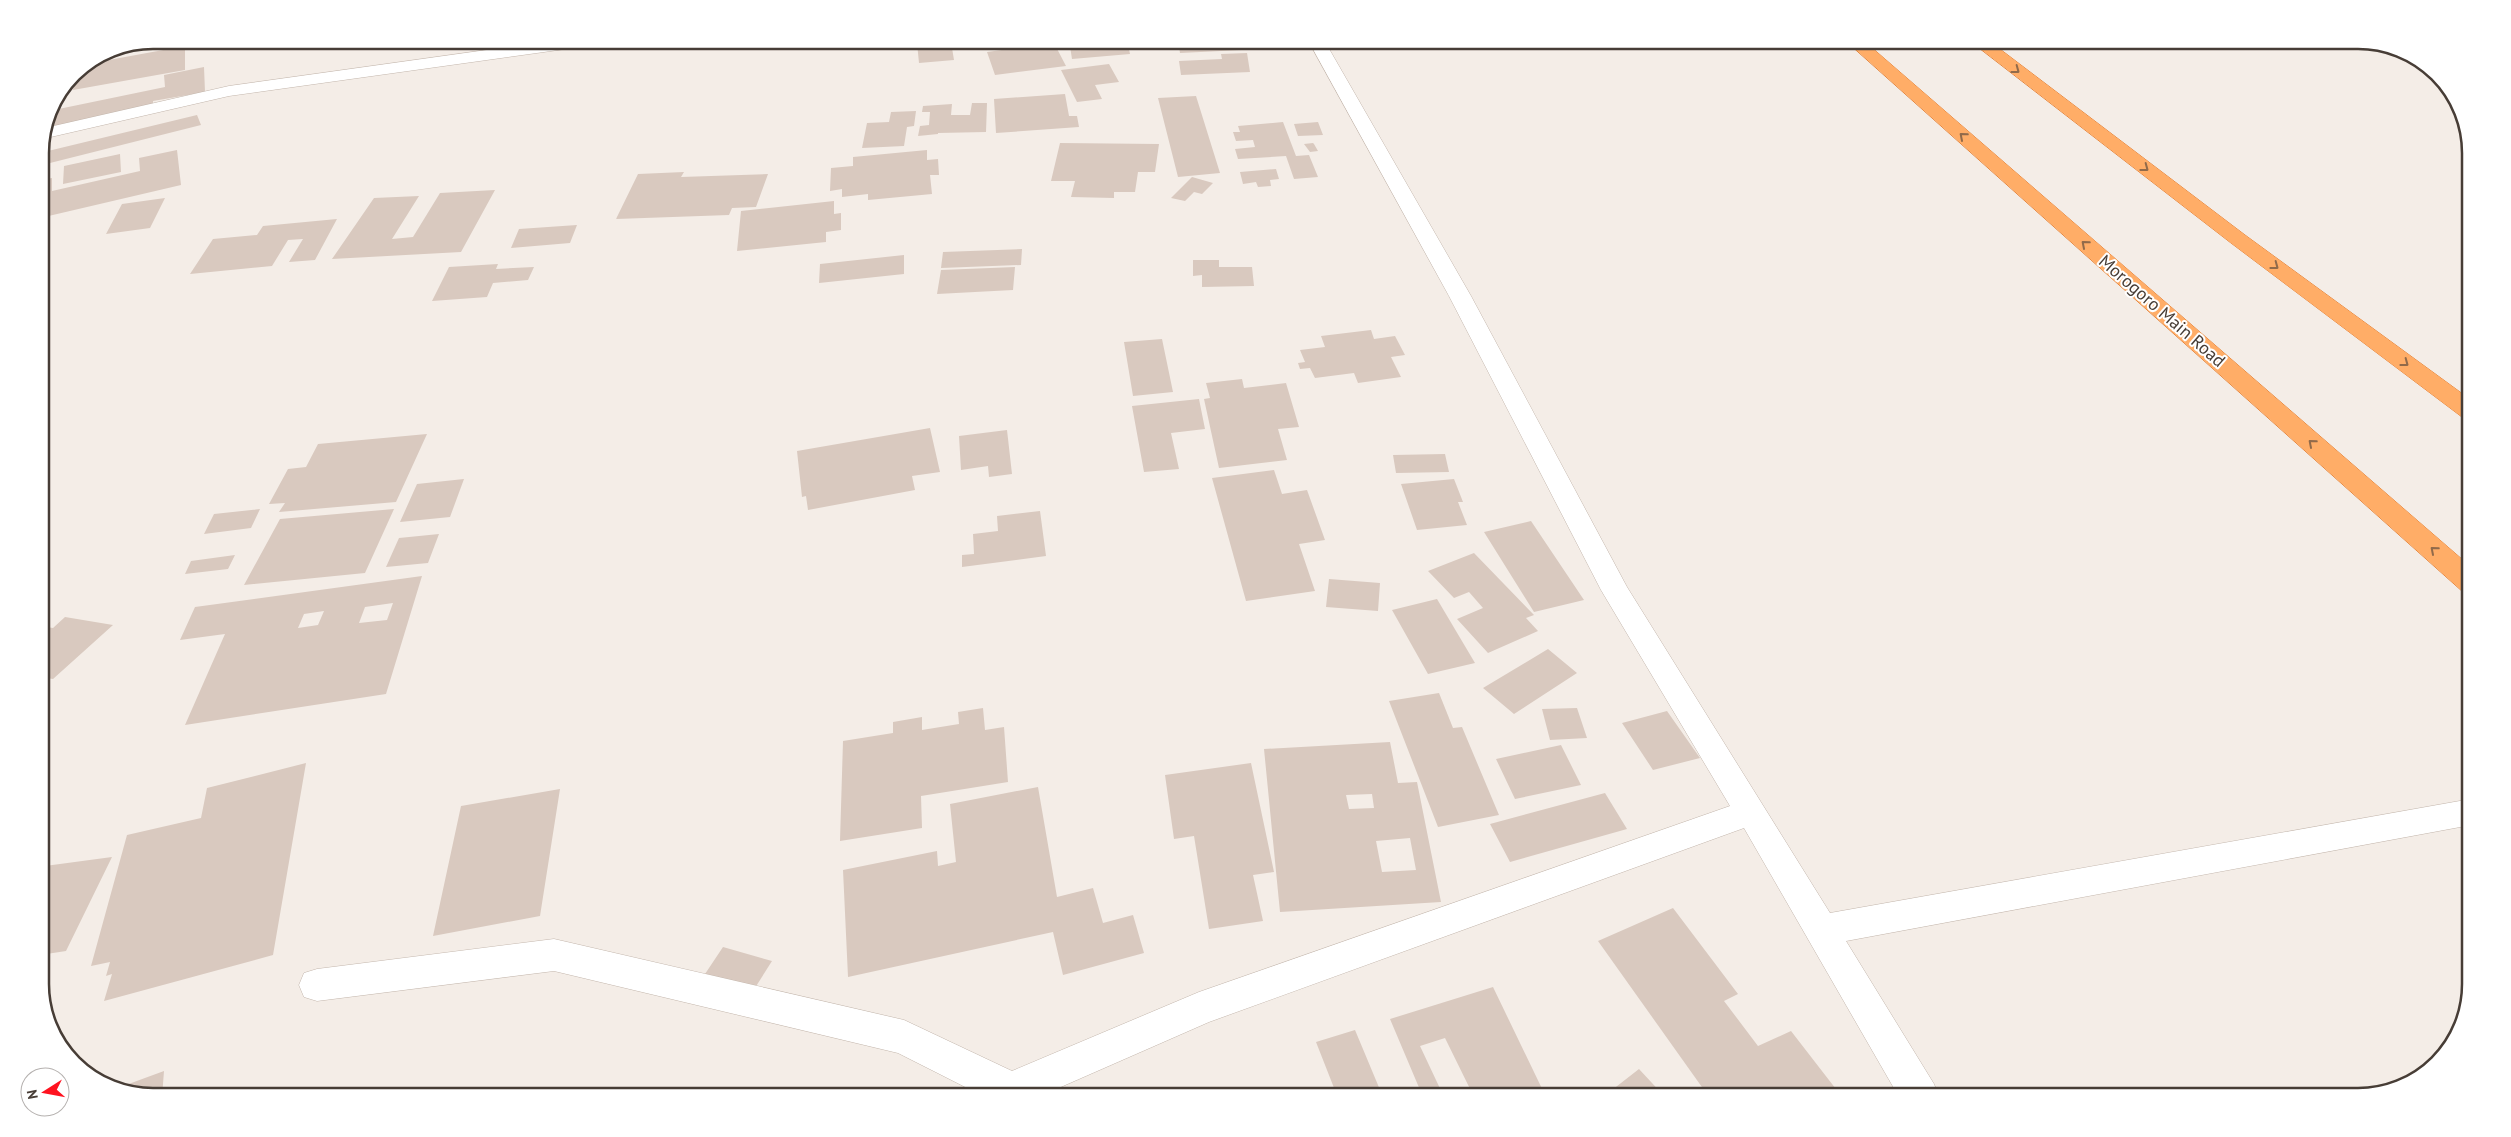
<svg xmlns="http://www.w3.org/2000/svg" width="2511" height="1137" viewBox="0 0 2511 1137" font-family="'PT Sans',sans-serif">
  <rect width="100%" height="100%" fill="#f4ede7"/>
  <path fill="#d9c9bf" fill-rule="evenodd" d="M1069,40H1127L1130,54L1072,59Z
    M1178,40H1240L1242,50L1180,53Z
    M942,41L943,49L952,48L954,60L919,63L917,43Z
    M1054,43L1066,66L995,75L987,52Z
    M185,46V70L73,90L75,71L87,64Z
    M1247,53L1250,72L1181,75L1179,61L1222,59L1221,54Z
    M1109,64L1119,82L1095,85L1102,99L1077,102L1061,70Z
    M204,67L205,92L153,101V105L45,128L49,111L165,87L164,75Z
    M1065,94L1069,116H1077L1079,127L996,133L994,99Z
    M1196,96L1220,173L1178,177L1158,98Z
    M972,103H987L986,132L938,133V134L918,136L920,126L929,125L930,112H922L923,106L952,104L951,115H970Z
    M916,111L914,126L907,127L904,146L862,148L867,123L889,122L891,112Z
    M197,115L201,125L50,163L48,151Z
    M1283,122L1296,156L1309,155L1318,177L1294,179L1286,156L1238,159L1235,149L1255,147L1253,140L1236,141L1233,132H1240L1238,126Z
    M1318,122L1323,135L1298,136L1294,124Z
    M1060,143L1159,144L1155,172H1138L1135,192H1114V198L1071,197L1075,181H1051Z
    M1313,143L1314,144L1318,151L1310,152L1304,144Z
    M177,150L181,185L40,218V180L52,178V191L140,171L139,158Z
    M927,150V160L938,159L939,175H930L932,194L868,200V194L842,197V189L830,191L831,168L853,166V157Z
    M120,154L121,172L63,184L64,166Z
    M1276,169L1279,179L1270,180L1271,186L1258,187L1256,182L1243,184L1240,172Z
    M684,172L681,177L768,174L756,207L732,208L729,215L616,219L638,174Z
    M1192,177L1213,183L1202,194L1194,192L1185,201L1171,198Z
    M495,190L461,252L332,259L374,198L419,196L392,239L413,237L440,193Z
    M165,198L150,228L106,234L122,204Z
    M834,201V214L841,213V230L826,232V242L737,251L741,211Z
    M337,219L315,260L289,262L303,239L288,240L272,266L190,274L213,239L257,235L263,226Z
    M577,225L570,243L511,248L519,229Z
    M1022,249L1021,265L941,268L943,252Z
    M904,255V274L819,283L820,264Z
    M1193,260H1219V267H1252L1254,286L1202,287V275L1193,276Z
    M498,264L496,269L534,267L528,280L493,283L487,297L432,301L449,267Z
    M1015,267L1013,290L937,294L941,270Z
    M1371,330L1374,339L1395,336L1405,355L1391,357L1401,377L1358,383L1354,373L1315,378L1310,368L1300,369L1298,363L1305,362L1300,350L1325,347L1321,336Z
    M1162,339L1173,392L1133,396L1124,342Z
    M1242,379L1244,388L1286,383L1299,427L1278,429L1287,460L1219,468L1204,399L1210,398L1206,383Z
    M1199,399L1205,429L1171,433L1179,469L1144,472L1132,406Z
    M930,428L940,472L912,476L915,490L808,510L806,496L802,497L797,451Z
    M1007,430L1012,474L989,477L988,466L961,470L959,436Z
    M427,434L396,502L279,512L285,503L269,504L288,469L306,467L318,444Z
    M1445,454L1449,472L1396,473L1393,455Z
    M1274,470L1282,494L1307,490L1325,540L1299,544L1315,591L1246,601L1212,478Z
    M464,479L450,517L400,522L417,484Z
    M1454,479L1463,502H1458L1467,525L1417,530L1401,484Z
    M260,509L251,528L204,534L214,514Z
    M394,509L365,573L244,585L280,519Z
    M1040,511L1046,556L962,567V555L974,554L973,534L998,531L997,516Z
    M1531,521L1584,600L1534,612L1484,532Z
    M439,534L428,563L386,567L399,538Z
    M1474,553L1534,615L1526,618L1538,631L1488,653L1457,619L1483,608L1469,592L1454,598L1428,571Z
    M235,555L228,569L185,574L191,561Z
    M422,576L386,694L185,725L225,634L180,640L195,607ZM393,603L387,620L359,623L365,607ZM324,611L318,625L298,628L304,614Z
    M1329,579L1380,583L1378,611L1326,607Z
    M1437,599L1475,663L1428,674L1392,610Z
    M65,617L113,625L53,679L40,677V626L53,628Z
    M1548,649L1577,673L1514,714L1483,688Z
    M1439,693L1453,728L1462,727L1499,815L1438,827L1389,701Z
    M983,708L985,730L1004,727L1008,782L921,796L922,828L840,841L843,741L893,733V722L922,717V730L959,724L958,712Z
    M1577,708L1587,738L1550,740L1542,709Z
    M1667,711L1700,758L1653,770L1622,723Z
    M1390,742L1398,783L1417,782L1441,902L1280,912L1264,749ZM1372,794L1374,808L1349,809L1346,795ZM1410,838L1416,870L1382,872L1376,841Z
    M1561,745L1581,785L1515,799L1496,759Z
    M306,763L273,955L104,1001L112,974L106,976L110,962L91,966L127,835L201,818L207,788Z
    M1251,763L1274,872L1253,875L1263,921L1209,929L1194,836L1174,839L1165,775Z
    M1038,787L1057,897L1093,888L1103,923L1133,915L1144,953L1063,975L1053,932L848,977L843,870L937,851L938,866L956,862L950,804Z
    M560,789L540,916L433,936L461,806Z
    M1605,793L1627,829L1510,862L1490,824Z
    M112,857L66,951L40,955V875L45,866Z
    M1673,908L1738,994L1724,1001L1758,1046L1791,1031L1839,1093L1830,1097H1709L1598,941Z
    M723,947L772,961L753,991L703,977Z
    M1493,987L1546,1097H1474L1445,1038L1420,1046L1444,1097H1423L1390,1019Z
    M1355,1030L1383,1097H1327L1336,1093L1316,1042Z
    M1639,1069L1665,1097H1603Z
    M164,1071L162,1097L115,1089Z
    M1408,1088L1412,1097H1383Z"/>
  <g fill="none" stroke-linecap="round" stroke-linejoin="round">
    <g stroke="#c3b6ac" stroke-width="1">
      <path id="minor" d="M558,40H602L600,44L594,45L229,96L42,139L45,128L229,86Z
        M1308,40H1324L1471,296L1627,587L1830,913L2471,799V825L1846,941L1934,1084L1939,1097H1899L1744,828L1209,1022L1038,1097H976L977,1093L898,1053L554,971L317,1001L304,997L299,985L304,973L317,969L554,939L904,1020L1012,1071L1199,992L1730,806L1601,590L1449,296Z"/>
    </g>
    <g stroke="#e17e34" stroke-width="1">
      <path id="highway" d="M1845,40H1863L2471,567V593L2461,590Z
        M1969,40H1988L2245,235L2471,400V419L2462,417L2231,243Z"/>
    </g>
    <use href="#minor" fill="#fff" fill-rule="evenodd"/>
    <use href="#highway" fill="#ffad67" fill-rule="evenodd"/>
  </g>
  <defs><path id="oneway-chevron" d="M-2-3.5L2.5 0L-2 3.5" fill="none" stroke-width="1.6" stroke-linecap="round" stroke-linejoin="round" transform="scale(1.25)"/></defs>
  <g stroke="#916a4a">
    <use href="#oneway-chevron" transform="translate(2016 70) rotate(37)"/>
    <use href="#oneway-chevron" transform="translate(1963 136) rotate(-139)"/>
    <use href="#oneway-chevron" transform="translate(2145 168) rotate(37)"/>
    <use href="#oneway-chevron" transform="translate(2085 244) rotate(-139)"/>
    <use href="#oneway-chevron" transform="translate(2275 266) rotate(37)"/>
    <use href="#oneway-chevron" transform="translate(2405 363) rotate(37)"/>
    <use href="#oneway-chevron" transform="translate(2312 443) rotate(-139)"/>
    <use href="#oneway-chevron" transform="translate(2434 550) rotate(-139)"/>
  </g>
  <g text-anchor="middle" stroke-width="4" stroke-linejoin="round" paint-order="stroke">
    <g font-size="18" fill="#473d36" stroke="#fff">
      <text transform="translate(2162 311) rotate(41)" y="6">Morogoro Main Road</text>
    </g>
  </g>
  <path d="M0 0H2511V1137H0ZM153 49H2358A104 104 0 0 1 2462 153V984A104 104 0 0 1 2358 1088H153A104 104 0 0 1 49 984V153A104 104 0 0 1 153 49Z" fill="#fff" fill-rule="evenodd"/>
  <path fill="none" stroke="#473d36" stroke-width="2.5" d="M153 49H2358A104 104 0 0 1 2462 153V984A104 104 0 0 1 2358 1088H153A104 104 0 0 1 49 984V153A104 104 0 0 1 153 49Z"/>
  <g transform="translate(45 1092) rotate(259)"><circle r="24" fill="#ffffff" stroke="#b5b1af"/>
  <path d="M0-4L9 19L0 12L-9 19Z" fill="#ff1320"/>
  <text y="-8" font-size="14" font-weight="bold" text-anchor="middle" fill="#473d36">N</text>
  </g>
</svg>
